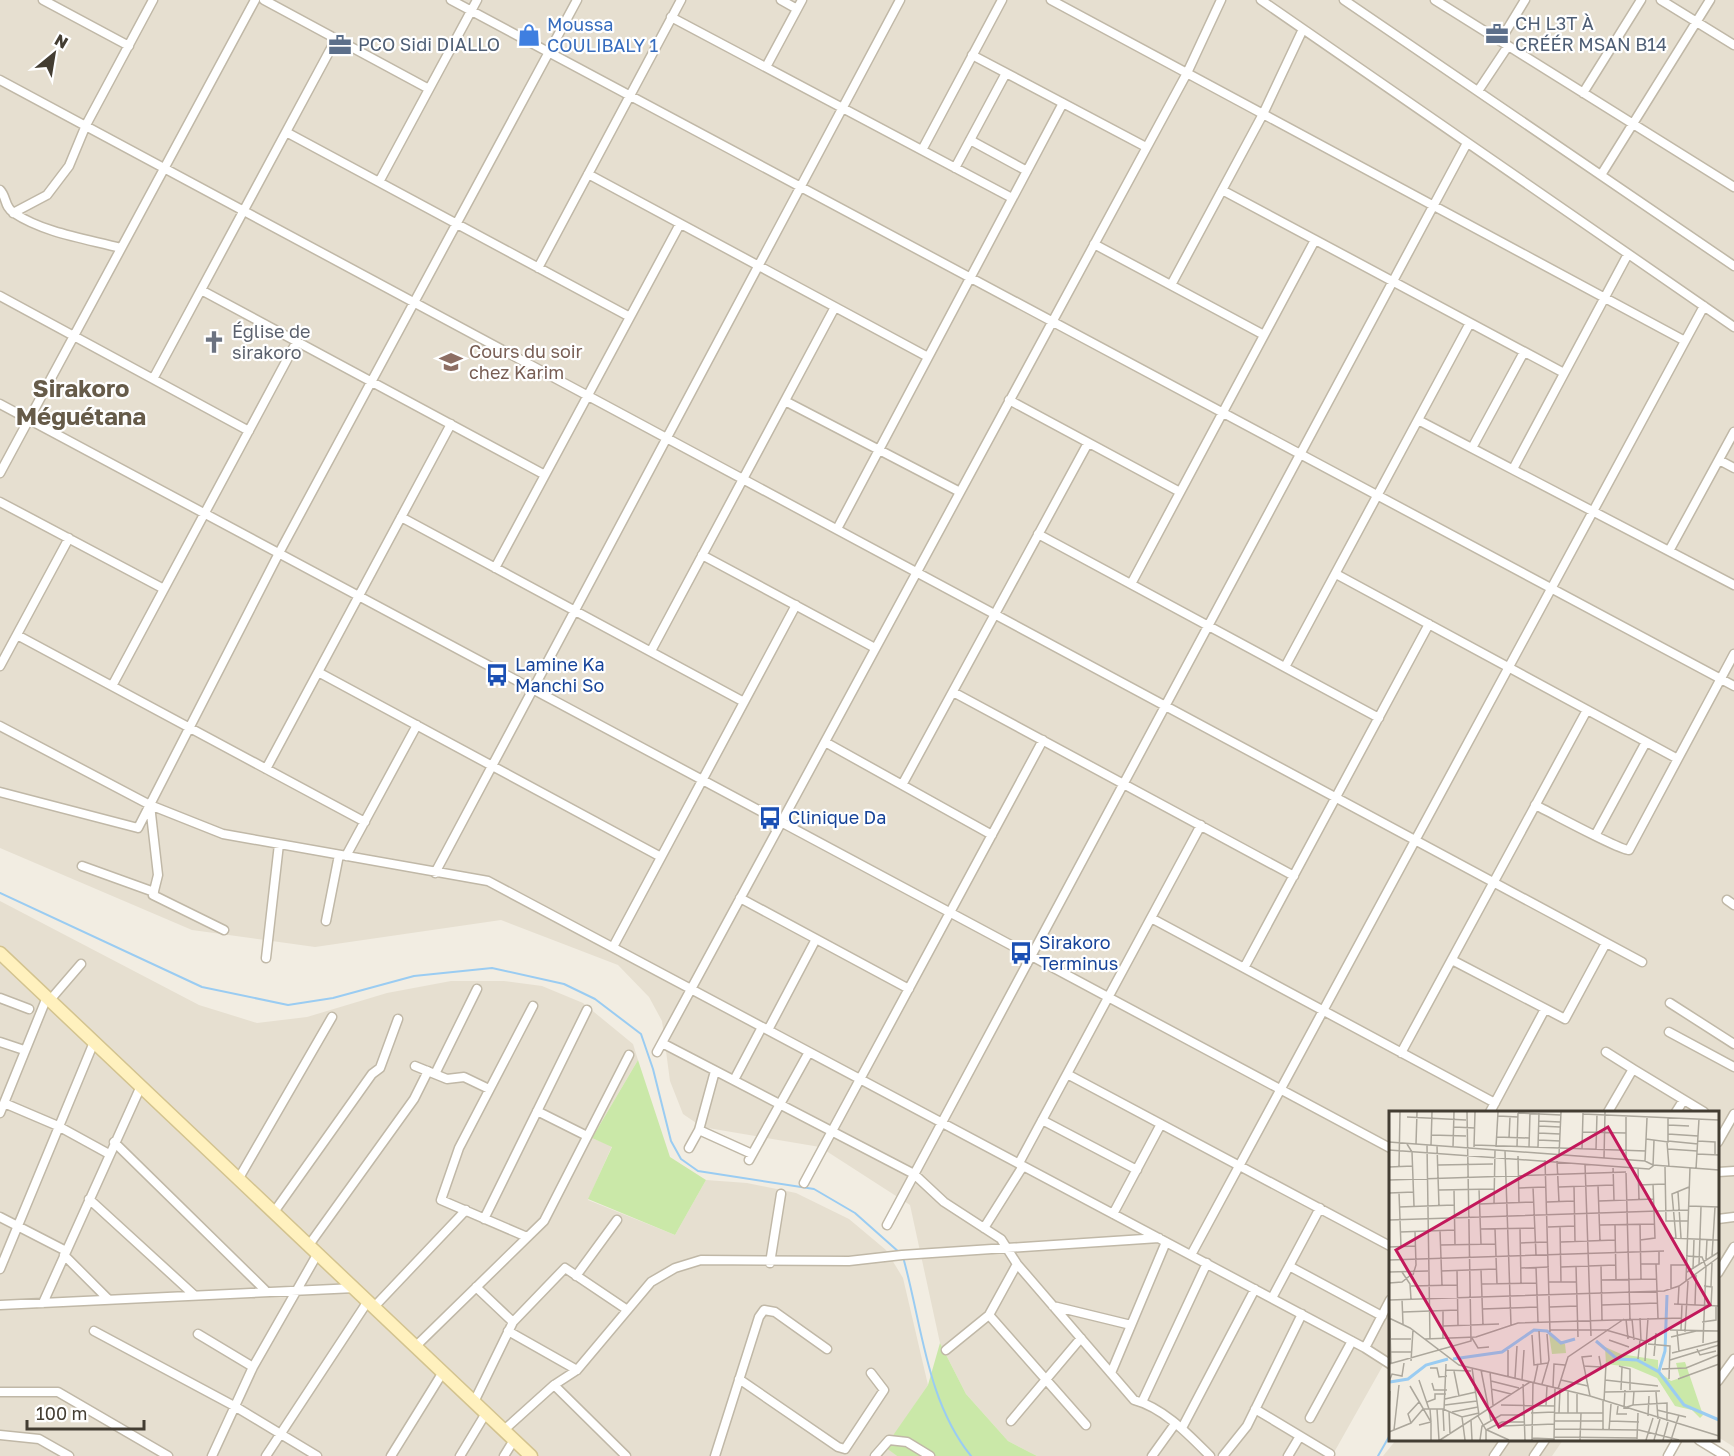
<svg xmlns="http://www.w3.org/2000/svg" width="1734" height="1456" viewBox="0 0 1734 1456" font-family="'Golos Text',sans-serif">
  <rect width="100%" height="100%" fill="#f2ede2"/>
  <path fill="#e6dfd0" d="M0,0H1734V1447L1718,1437V1112H1390V1353L1332,1456H1037L1008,1441L966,1394L940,1343L910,1205L820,1147L702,1127L683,1114L670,1081L662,1021L649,997L618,965L501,920L315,947L192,930L0,848Z
    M0,901L199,1005L257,1023L307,1017L387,993L451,981H504L542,986L583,1003L633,1044L638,1060L592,1138L612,1146L588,1200L675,1235L706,1180L747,1183L796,1193L849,1219L886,1250L903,1278L928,1385L886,1447L897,1456H0Z
    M1396,1440H1563L1552,1456H1383Z"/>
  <path fill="#cae8a8" d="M638,1060L670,1157L706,1180L675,1235L588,1199L612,1147L592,1138Z
    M940,1343L966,1394L1008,1441L1037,1456H897L885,1447L928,1385Z"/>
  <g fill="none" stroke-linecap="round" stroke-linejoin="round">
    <path stroke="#9accf2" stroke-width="2" d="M0,893L202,987L288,1005L333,998L414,976L492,968L564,984L595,999L641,1034L653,1069L671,1141L681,1159L698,1171L814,1189L855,1213L900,1253
      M903,1257C922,1324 926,1400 971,1456
      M1378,1456L1390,1435"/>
    <g stroke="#c0b8a7" stroke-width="11">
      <path id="street" d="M43,0L129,46
        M264,0L429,89
        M451,0L1734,686
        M781,0L797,9
        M1051,0L1685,341
        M1261,0L1734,327
        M1344,0L1734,266
        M1435,0L1734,187
        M1661,0L1734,45
        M671,17L1012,198
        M1500,41L1525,0
        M972,55L1146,147
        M766,67L802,0
        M0,80L1642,962
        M1478,91L1508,46
        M1583,93L1641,0
        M286,132L630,317
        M970,140L1027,171
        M922,150L1002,0
        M955,168L1006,73
        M588,174L928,357
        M1601,175L1710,0
        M379,182L477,0
        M0,190C7,197 4,207 14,213C44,233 87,239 121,248
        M1222,190L1564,373
        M13,213L47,195L69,166L86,125L153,0
        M1094,244L1264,335
        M538,268L681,0
        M1171,285L1263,114L1303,29
        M201,290L545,475
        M0,296L249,431
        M153,379L336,39
        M1009,400L1180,492
        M785,401L960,492
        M0,404L1390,1148
        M1418,420L1734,585
        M1472,448L1524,352
        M1719,460L1734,468
        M1513,469L1628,254
        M0,473L255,0
        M0,502L164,589
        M401,517L744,702
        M837,529L1063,103
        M1038,534L1379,718
        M1669,551L1734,432
        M702,555L875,648
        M495,568L680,224
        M1336,574L1676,758
        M1131,584L1315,240
        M17,635L365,822
        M651,651L835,307
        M0,666L69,538
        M1285,667L1470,323
        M318,672L661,857
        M112,686L297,341
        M953,692L1294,876
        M0,726L150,805L223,834L488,881L1365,1348L1390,1364
        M825,742L992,835
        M266,769L451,424
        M902,785L1088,443
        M0,792L138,828L279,553L577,0
        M150,805L158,875L153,895L224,930
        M1535,805C1550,812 1619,850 1629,850L1734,654
        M1596,834L1646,742
        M346,856L417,725
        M82,866L154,892
        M435,873L900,0
        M740,898L909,989
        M1727,900L1734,905
        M1151,918L1495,1103
        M326,921L339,855
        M613,947L796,605
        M266,958L279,844
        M1452,960L1565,1019L1606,943
        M1244,968L1429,624
        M0,998L29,1009
        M50,1000L81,964
        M1670,1003L1734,1044
        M768,1030L816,939
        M1669,1032L1734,1067
        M0,1042L24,1050
        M662,1043L914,1174L944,1202L1001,1239L1017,1264L1134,1400C1164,1408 1189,1435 1210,1456
        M657,1052L1187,73L1221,0
        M1606,1052L1633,1069
        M1401,1053L1587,710
        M415,1066L447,1079L464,1077L489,1089
        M435,1074L477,989
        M1067,1074L1390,1246
        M734,1080L762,1027
        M4,1103L58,1126L109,1154
        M537,1111L587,1136
        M1490,1112L1545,1009
        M1608,1112L1633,1069L1704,1112
        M1676,1112L1683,1101
        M0,1113L47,997
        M1042,1120L1137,1170
        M699,1130L752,1154
        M114,1142L265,1290
        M1718,1142L1734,1114
        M689,1148L699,1130L715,1071
        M749,1160L809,1052
        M1019,1163L1201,825
        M1718,1172L1734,1171
        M239,1178L332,1017
        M804,1183L1043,740
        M89,1199L193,1294
        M274,1212L372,1074L380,1068L398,1019
        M1113,1214L1161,1124
        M0,1217L66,1251
        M484,1219L587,1010
        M1718,1219L1734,1217
        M887,1225L1467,143
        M984,1228L1023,1166
        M527,1237L441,1200L459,1148L533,1006
        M309,1245L414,1099L428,1071
        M64,1255L108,1299
        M1191,1255L1704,306
        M770,1263L781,1194
        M1289,1266L1382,1316
        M0,1269L94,1042
        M1718,1273L1734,1247
        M576,1276L617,1220
        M476,1287L513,1322
        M1272,1298L1320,1208
        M43,1303L141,1086
        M0,1305L355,1288
        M1053,1306L1131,1325
        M374,1307L466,1210
        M989,1315L1086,1425
        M94,1331L236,1407L317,1456
        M508,1331L577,1370
        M198,1334L253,1367
        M416,1346L544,1221L629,1055
        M1365,1348L1390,1300
        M946,1350L989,1315L1017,1264
        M1111,1373L1166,1242
        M739,1379L838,1447L845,1449L884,1390L871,1373
        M1718,1381L1734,1359
        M554,1385L626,1456
        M0,1392H58L168,1456
        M474,1402L513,1322L565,1268L626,1309
        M1142,1402L1207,1263
        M1255,1409L1330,1454
        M1310,1418L1352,1341
        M1011,1421L1081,1338
        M1182,1428L1255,1289
        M504,1430L554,1385L577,1370L651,1282L675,1268L701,1260L849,1261L902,1255L1159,1238
        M0,1435L39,1439L69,1456
        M1699,1440L1725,1456
        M212,1456L253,1367L318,1253
        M266,1456L368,1301
        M391,1456L443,1372
        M460,1456L486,1413
        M504,1456L514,1440
        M715,1456L759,1317L764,1310L775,1312L827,1349
        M875,1456L889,1440L907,1442L930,1456
        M1152,1456L1175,1424
        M1223,1456L1247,1426L1302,1314
        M1288,1456L1300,1436
        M1494,1456L1505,1440
        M1534,1456L1545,1440
        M1668,1456L1677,1440"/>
    </g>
    <g stroke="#d3c38f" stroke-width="15">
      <path id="secondary" d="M0,953L531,1456"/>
    </g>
    <use href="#street" stroke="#fff" stroke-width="8"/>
    <use href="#secondary" stroke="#fff1be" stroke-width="12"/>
  </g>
  <defs>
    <g id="office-bare" transform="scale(1.8)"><path d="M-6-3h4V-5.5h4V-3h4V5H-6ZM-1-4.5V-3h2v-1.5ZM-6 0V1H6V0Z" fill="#5c6f8a" stroke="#fff" stroke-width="2.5" paint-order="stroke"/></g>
    <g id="shop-bare" transform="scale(1.8)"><path d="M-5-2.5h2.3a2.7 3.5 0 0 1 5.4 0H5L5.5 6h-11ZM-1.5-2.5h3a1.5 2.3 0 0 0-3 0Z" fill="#3f7fe0" stroke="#fff" stroke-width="2.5" paint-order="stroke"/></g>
    <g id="church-bare" transform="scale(1.8)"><path d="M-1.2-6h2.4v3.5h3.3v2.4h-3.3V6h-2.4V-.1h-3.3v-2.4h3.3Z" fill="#6b7280" stroke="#fff" stroke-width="2.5" paint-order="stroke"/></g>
    <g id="university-bare" transform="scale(1.8)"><path d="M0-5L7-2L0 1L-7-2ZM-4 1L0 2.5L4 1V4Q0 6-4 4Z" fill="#8d6e63" stroke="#fff" stroke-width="2.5" paint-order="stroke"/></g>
    <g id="bus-bare" transform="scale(1.8)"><path d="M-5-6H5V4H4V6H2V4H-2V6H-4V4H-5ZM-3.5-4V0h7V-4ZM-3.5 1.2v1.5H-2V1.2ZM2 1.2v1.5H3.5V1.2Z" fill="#1a4fb4" stroke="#fff" stroke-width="2.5" paint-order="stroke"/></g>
  </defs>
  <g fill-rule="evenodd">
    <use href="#office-bare" x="1497" y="34"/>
    <use href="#shop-bare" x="529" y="35"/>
    <use href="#office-bare" x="340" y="45"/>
    <use href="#church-bare" x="214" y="342"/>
    <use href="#university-bare" x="451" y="362"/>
    <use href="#bus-bare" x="497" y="675"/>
    <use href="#bus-bare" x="770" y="818"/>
    <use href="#bus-bare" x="1021" y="953"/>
  </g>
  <g text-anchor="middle" stroke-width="4.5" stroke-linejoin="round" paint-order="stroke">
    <g font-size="18" fill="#4e5e75" stroke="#fff" text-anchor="start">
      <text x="1515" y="30">CH L3T À<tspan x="1515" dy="21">CRÉÉR MSAN B14</tspan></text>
      <text x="358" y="51">PCO Sidi DIALLO</text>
    </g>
    <g font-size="18" fill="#366cbe" stroke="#fff" text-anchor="start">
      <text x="547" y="31">Moussa<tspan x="547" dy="21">COULIBALY 1</tspan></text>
    </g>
    <g font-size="18" fill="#5b616d" stroke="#fff" text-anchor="start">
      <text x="232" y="338">Église de<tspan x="232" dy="21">sirakoro</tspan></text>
    </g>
    <g font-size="18" fill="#785e54" stroke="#fff" text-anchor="start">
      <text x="469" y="358">Cours du soir<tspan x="469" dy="21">chez Karim</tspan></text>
    </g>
    <g font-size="18" fill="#164399" stroke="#fff" text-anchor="start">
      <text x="515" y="671">Lamine Ka<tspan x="515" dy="21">Manchi So</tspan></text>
      <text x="788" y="824">Clinique Da</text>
      <text x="1039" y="949">Sirakoro<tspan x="1039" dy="21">Terminus</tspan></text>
    </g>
    <g font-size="24" font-weight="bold" fill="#665b49" stroke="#fff">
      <text x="81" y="397">Sirakoro<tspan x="81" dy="28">Méguétana</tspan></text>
    </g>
  </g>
  <g transform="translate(1389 1111)">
    <rect width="330" height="330" fill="#f2ede2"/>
    <path d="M160,223L176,233L177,242L163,243ZM216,236L232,243L269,249V260L282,270L291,267L287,252L296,251L314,304L311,307L303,299L286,295L268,267L242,256L217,253Z" fill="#cae8a8"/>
    <path fill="none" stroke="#9accf2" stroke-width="3" d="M207,230L228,248L248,249L270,261L295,294L330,309M64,248L113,241L145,219L158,220L172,232L186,228M270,260L276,240L278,184M1,271L19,268L37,254L59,248"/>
    <path fill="none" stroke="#aca79c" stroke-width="1.5" d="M129,2L172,4M194,3L330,9M109,5L129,6M18,6L77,9M150,10L171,11M279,14L300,15M150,15L171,16M65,16L86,17M194,21L237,22M149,22L171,23M279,23L309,25M42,24L77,25M108,26L140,27M120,27L121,6M257,28L279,31V7M149,29L171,30M279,30L309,33M309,30L326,31V43M0,31L256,50L264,54M278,31L280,56M18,33L23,41L25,95M27,33L28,1M38,34L41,228M42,34L43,1M85,34L257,40M48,35L50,95M64,36L65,1M85,36L86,1M107,36L109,1M128,36L129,2M140,36L141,2M149,36L150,2M193,38L194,2M207,38L208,3M279,38L308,40M0,39L260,58L264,55L265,29M116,40L122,214M308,43L330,44M170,44L172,1M129,45L130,92M215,47L216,1M156,49L161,221M237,49V6M168,50L170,91M256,50L258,7M196,53L202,225M49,54L104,53M264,54L330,59M224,55L225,89M0,56L24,55M10,56L11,1M276,56L277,110H299M249,57L250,88M307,58L310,8M237,62L241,208M0,69L237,61M209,74L211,129M250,74L276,73M185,75L186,130M144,76L147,144M170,76L224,74M130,77L157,76M90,78L92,133M50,79L105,78M65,79L66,134M10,81L12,136M289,81L292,127M0,82L25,81M210,90L265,88M158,91L185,90M90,93L145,91M105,93L106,39M299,95L330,96M10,96L65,94M0,109L299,99M251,113L252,168M211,114L265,113M226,114L227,169M159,116L186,115M171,116L172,171M131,117L132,172M91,118L146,117M106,118L108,173M51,120L53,174M11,121L66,119M281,127L330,129M287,127L283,83L300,76M251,129L266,127L264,73M172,131L226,129M131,132L159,131M51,134L106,133M0,136L26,135M297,145L313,146L317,156L314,232M323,145L326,96M317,148L318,128M0,149L275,140M252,153H270V140M267,153L269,207M310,154L312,96M187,155L189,226M212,155L213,209M147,156L149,211M172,156L227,154M132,157L160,156M304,158L305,128M68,159L69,214M92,159L94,214M52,160L107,158M0,161L39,160M13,161L21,173L22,188M298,161L330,141M24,164L27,154L26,120M212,169L267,168M297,170L301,57M160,171H187M0,172L13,171L23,163M93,173L147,172M22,175L68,174M315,175L323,176L322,195M322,176L323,152M282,179V154H297M0,181L2,253M13,188L14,213M0,189L275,180L290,175L330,146M285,193L330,195M289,193L290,175M213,194L268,192M306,194L307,164M161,196L188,195M93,198L148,196M54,199V227M14,201L69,199M0,207L21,217L70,254L201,285L330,325M251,207L252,230M237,208L239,228M243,208L245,229M313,211L327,209V195M54,215L110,213M161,219H217L259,231M281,219L330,220M288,219L290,241M292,219L293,193M150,220L152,253M296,221L299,170M143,224L145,254L159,252M282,226L307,220M83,227L89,237L100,236M0,228H22M36,228L87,226L129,212L292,207M220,229L240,236M259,233L281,235L280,268M308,238L311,244L327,240M119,239V265M1,241H22M283,242L330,230M265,245L267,222M249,248L251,229M281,249L330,234M22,250L24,219M256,250L259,207M0,253L82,230L78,1M194,255L212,256L210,245M230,255L233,256L232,279M233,256L241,258V279M41,257H48L50,266L58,265M83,257L90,304M273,258L297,257L329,244M57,259L82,260M92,259L102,310M65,260L70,285M101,261L104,294M126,267L128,235M289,268L330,253M30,269L40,298M133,269L135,239M172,269L199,275M216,269L269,275M102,270L130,277M0,271L3,263L13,265L15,252M43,272L45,279H58M145,272L149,253M134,273L136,329M153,273L160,249L158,223M21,275L42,311V329M164,276L165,253L176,254M102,278L122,283M169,278L179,246L235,208M236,279L235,297L244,294M245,280L244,294L278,292V310M216,281L271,280M267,281L269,308M201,285L193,246L203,245M56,288L87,281M215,290L217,253L225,251M38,291L46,288V283H57M56,294L88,290M112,294L166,295M157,294L158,275M229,295L228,303H238M48,298L50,329M54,298L55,320M55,299L57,253M268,299L297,306M0,300L1,280M60,300L61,323M63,301L89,296M142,302L165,301M166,302H214M170,302L171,278M179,302V280M188,302V282M89,305L97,319V329M259,305L260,285M73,306L76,329M82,309L83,329M165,310H214M221,310L250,311M22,312L19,303L30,291M30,314L42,311L41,298M114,315L165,313M165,318L250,319L290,329M214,318V290M5,319L10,274M97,319L113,311H136M98,319L120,329M220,319L222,293M0,321L22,312L34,298H54L73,306L90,302M165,326L248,327M143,327L165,328M248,328L249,302M51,329L141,271M91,329L93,315L112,304H136M143,329L144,271M165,329L166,277M191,329L192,302M257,329L264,307M265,329L271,308M274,329L279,311M282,329L290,304"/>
    <path fill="#c2185b" fill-opacity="0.15" stroke="#c2185b" stroke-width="3" d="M219,16L321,194L110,316L7,139Z"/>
    <rect width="330" height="330" fill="none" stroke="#433d32" stroke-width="3"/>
  </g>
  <g transform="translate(54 54) rotate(30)" stroke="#ffffff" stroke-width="4.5" paint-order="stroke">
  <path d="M0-4.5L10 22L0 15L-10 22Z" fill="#433d32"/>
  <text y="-9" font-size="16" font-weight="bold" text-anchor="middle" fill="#433d32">N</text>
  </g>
  <path d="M27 1420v9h117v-9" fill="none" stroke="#433d32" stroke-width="3"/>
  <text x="36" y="1420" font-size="18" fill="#433d32" stroke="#ffffff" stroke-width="4.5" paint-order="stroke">100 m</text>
</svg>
